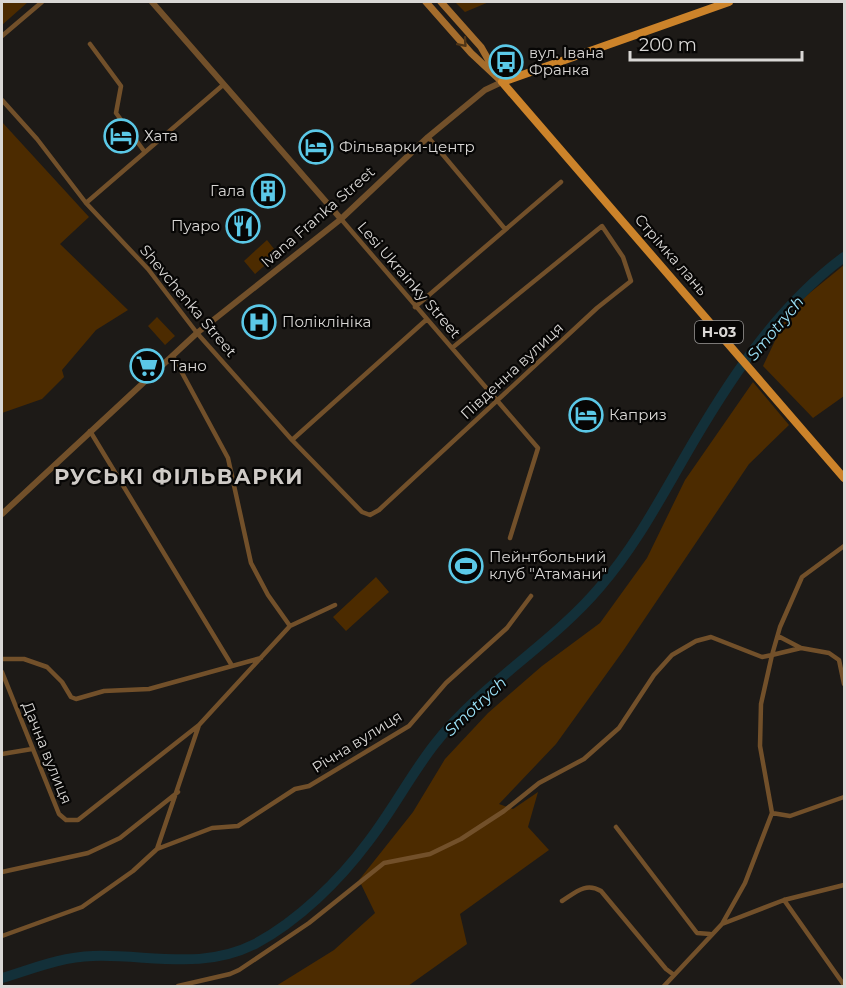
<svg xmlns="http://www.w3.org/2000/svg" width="846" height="988" viewBox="0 0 846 988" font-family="Montserrat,sans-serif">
  <rect width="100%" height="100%" fill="#1d1a17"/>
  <path fill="#4c2b00" d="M2,2H28L2,25Z
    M455,2H489L465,12Z
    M2,122L89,217L60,244L128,310L96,330L62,370L64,377L42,399L2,413Z
    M267,240L278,254L255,274L244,261Z
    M844,265V396L813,418L763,366L790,309Z
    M157,317L175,336L165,345L148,326Z
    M753,382L789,425L749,464L623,651L556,744L499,804L513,809L538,792L528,827L549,850L460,914L467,944L408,986H276L334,950L375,913L359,880L413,812L445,759L488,713L542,666L600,623L647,558L685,480Z
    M376,577L389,592L346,631L333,617Z"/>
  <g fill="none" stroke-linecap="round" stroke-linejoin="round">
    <path stroke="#133039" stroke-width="10" d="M2,978C32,969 60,957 93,956C148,954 202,971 255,944C298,921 339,881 368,842C392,811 410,776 434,745C481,684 551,645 600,587C634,548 658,503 684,458C726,385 775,308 844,257"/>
    <path stroke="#72502a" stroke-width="4.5" d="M2,36L42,2
      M90,44L121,86L116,113L144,151
      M2,100L37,139L86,203L148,269L197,333L292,440L362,512L370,515L379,510L597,308L631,281L623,257L602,226L452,348
      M428,137L505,229
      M86,203L223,85
      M341,219L538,448L510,538
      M415,307L561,182
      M173,356L228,458L251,563L268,595L290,626
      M90,431L231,664
      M292,440L426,320
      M778,636L801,648L829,653L839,660L844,684
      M2,659H24L47,667L62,682L71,697L76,699L104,691L149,689L261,658
      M2,672L59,814L66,820H78L199,725L290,626L335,605
      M2,754L32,749
      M772,813L790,816L844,797
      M616,827L697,933L710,934
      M157,849L199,725
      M2,872L88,853L120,838L178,792
      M784,900L844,985
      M562,901C576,892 586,882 601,891L666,969L674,975
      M722,924L745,883L772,813L760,746L761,704L772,655L801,648
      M2,936L82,907L133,871L157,849L212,828L238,826L295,789L309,786L409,726L446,683L507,628L531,596
      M178,986L230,974L239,970L309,923L384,863L430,854L461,839L504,811L539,783L584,759L619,728L654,675L672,655L696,641L711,637L762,657L772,655L780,627L802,577L844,546
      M664,986L722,924L784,900L844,885"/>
    <path stroke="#72502a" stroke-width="6" d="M152,2L341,219
      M2,514L197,333L341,219L428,137L485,90L502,82"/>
    <path stroke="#a56d2c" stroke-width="7" d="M426,2L471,53L502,82
      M441,2L481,47L497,75"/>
    <path stroke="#cc832a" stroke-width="8" d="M729,2L502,82L844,478"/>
  </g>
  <defs><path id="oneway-chevron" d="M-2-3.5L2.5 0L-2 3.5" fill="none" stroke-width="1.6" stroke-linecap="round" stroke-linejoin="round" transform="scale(1.5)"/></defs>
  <use stroke="#4e3417" href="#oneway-chevron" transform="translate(463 43) rotate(49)"/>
  <defs>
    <g id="bus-ring" transform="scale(1.725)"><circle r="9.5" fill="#070605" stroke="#5bc8e7" stroke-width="1.5"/><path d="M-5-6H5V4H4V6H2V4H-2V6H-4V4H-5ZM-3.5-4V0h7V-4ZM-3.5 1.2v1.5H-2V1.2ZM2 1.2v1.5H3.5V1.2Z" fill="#5bc8e7"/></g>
    <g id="hotel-ring" transform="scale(1.725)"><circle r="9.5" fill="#070605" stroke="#5bc8e7" stroke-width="1.5"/><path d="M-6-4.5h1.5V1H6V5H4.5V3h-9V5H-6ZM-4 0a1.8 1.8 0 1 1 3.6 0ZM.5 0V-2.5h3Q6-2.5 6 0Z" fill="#5bc8e7"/></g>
    <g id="building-ring" transform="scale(1.725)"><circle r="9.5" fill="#070605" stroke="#5bc8e7" stroke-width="1.5"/><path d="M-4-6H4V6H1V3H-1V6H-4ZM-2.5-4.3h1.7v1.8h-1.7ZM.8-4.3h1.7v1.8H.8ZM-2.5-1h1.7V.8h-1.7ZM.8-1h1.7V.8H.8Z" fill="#5bc8e7"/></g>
    <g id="restaurant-ring" transform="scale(1.725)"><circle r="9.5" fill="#070605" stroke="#5bc8e7" stroke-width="1.5"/><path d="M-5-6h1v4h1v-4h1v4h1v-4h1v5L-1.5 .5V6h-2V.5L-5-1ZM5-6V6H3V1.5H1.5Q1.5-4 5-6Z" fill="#5bc8e7"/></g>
    <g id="hospital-ring" transform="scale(1.725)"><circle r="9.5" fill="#070605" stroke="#5bc8e7" stroke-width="1.5"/><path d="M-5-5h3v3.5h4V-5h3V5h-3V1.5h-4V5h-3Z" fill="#5bc8e7"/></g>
    <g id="supermarket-ring" transform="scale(1.725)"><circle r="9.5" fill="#070605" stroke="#5bc8e7" stroke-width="1.5"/><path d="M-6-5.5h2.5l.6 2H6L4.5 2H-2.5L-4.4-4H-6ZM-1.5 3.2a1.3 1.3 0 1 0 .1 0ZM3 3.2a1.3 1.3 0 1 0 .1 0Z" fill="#5bc8e7"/></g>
    <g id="stadium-ring" transform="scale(1.725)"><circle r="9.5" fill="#070605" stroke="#5bc8e7" stroke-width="1.5"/><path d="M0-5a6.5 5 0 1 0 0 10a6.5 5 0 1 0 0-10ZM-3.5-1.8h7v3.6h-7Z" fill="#5bc8e7"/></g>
  </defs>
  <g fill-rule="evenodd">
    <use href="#bus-ring" x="506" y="62"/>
    <use href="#hotel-ring" x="121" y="136"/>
    <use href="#hotel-ring" x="316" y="147"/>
    <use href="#building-ring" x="268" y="191"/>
    <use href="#restaurant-ring" x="243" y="226"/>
    <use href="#hospital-ring" x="259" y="322"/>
    <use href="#supermarket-ring" x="147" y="366"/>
    <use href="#hotel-ring" x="586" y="415"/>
    <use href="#stadium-ring" x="466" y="566"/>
  </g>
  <g text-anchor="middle" stroke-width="4.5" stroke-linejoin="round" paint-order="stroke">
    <rect fill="#070605" stroke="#9a9897" stroke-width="1.5" x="695" y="321" width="48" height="22" rx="4.5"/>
    <g font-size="14" font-weight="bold" fill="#d9d7d5">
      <text x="719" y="337">Н-03</text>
    </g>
    <g font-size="15" fill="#d9d7d5" stroke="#070605" text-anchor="start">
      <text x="529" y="58">вул. Івана<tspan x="529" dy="17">Франка</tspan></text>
      <text x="144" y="141">Хата</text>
      <text x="339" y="152">Фільварки-центр</text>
      <text x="245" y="196" text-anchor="end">Гала</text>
      <text x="220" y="231" text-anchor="end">Пуаро</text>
      <text x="282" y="327">Поліклініка</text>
      <text x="170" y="371">Тано</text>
      <text x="609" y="420">Каприз</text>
      <text x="489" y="562">Пейнтбольний<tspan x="489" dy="17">клуб "Атамани"</tspan></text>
    </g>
    <g font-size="15" fill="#d9d7d5" stroke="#070605">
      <text transform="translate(318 217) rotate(-41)" y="5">Ivana Franka Street</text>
      <text transform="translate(671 255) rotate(49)" y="5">Стрімка лань</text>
      <text transform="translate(409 280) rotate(49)" y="5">Lesi Ukrainky Street</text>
      <text transform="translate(188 301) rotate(50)" y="5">Shevchenka Street</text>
      <text transform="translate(512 371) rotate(-43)" y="5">Південна вулиця</text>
      <text transform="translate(357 742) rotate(-32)" y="5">Річна вулиця</text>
      <text transform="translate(47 753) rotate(68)" y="5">Дачна вулиця</text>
    </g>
    <g font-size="16" font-style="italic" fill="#9de3f9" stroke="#070605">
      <text transform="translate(775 328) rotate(-50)" y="6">Smotrych</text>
      <text transform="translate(475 706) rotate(-43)" y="6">Smotrych</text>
    </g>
    <g font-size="21" font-weight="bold" letter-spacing="1.5" fill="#cfcbc7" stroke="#070605">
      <text x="179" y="484">РУСЬКІ ФІЛЬВАРКИ</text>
    </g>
  </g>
  <rect width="846" height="988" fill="none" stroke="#d9d7d5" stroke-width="6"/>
  <path d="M630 51v9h172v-9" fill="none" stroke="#d9d7d5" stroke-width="3"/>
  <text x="639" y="51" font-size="18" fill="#d9d7d5" stroke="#070605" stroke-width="4.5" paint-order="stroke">200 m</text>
</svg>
